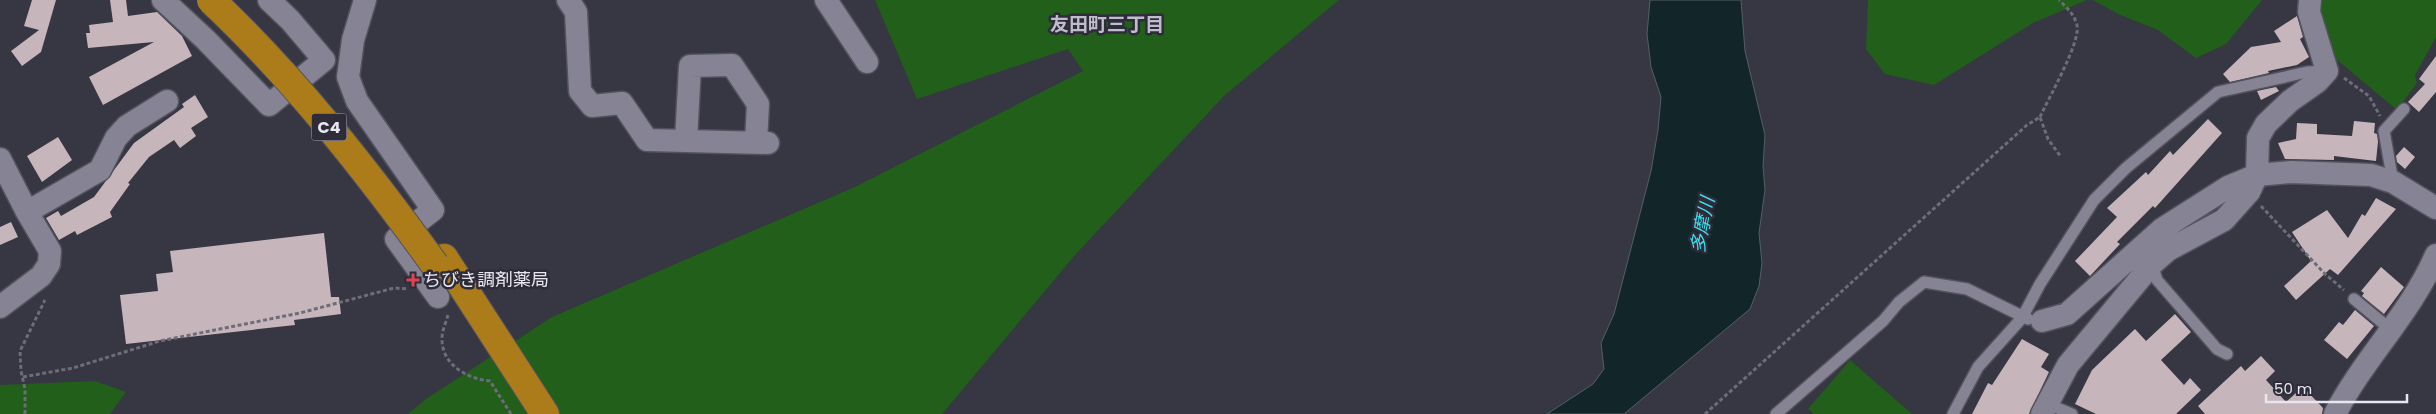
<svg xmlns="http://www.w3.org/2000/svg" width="2436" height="414" viewBox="0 0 2436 414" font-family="Poppins,'Noto Sans JP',sans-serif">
  <rect width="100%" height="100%" fill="#373643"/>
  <path fill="#215f1a" d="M875,0H1339L1224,96L1075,255L942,414H408L426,399L552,317L855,187L1083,71L1068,49L917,99Z
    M1868,0H2087L2033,23L1934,85L1885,74L1866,49Z
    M2093,0H2262L2226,44L2196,58L2158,30L2118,14Z
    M2316,0H2436V37L2415,75L2417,83L2397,110L2330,54Z
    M1850,360L1912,414H1814L1808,409Z
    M95,381L126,392L110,414H0V385Z"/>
  <path fill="#122629" stroke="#526065" d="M1650,0H1741L1745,51L1765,135L1763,166L1765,190L1759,233L1762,263L1759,286L1750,309L1624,414H1547L1593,384L1604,369L1601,343L1614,314L1651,171L1658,130L1661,97L1651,67L1647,34Z"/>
  <path fill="#c7b5bc" d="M32,0H56L41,52L22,66L11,51L39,30L24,26Z
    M110,0H126L128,16L157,12L182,36L192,56L103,105L89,77L154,42L88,48L86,33H90L89,25L113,22Z
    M2297,16L2303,37L2300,39L2309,57L2297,65L2268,71L2269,73L2230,82L2223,74L2251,47L2281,42L2274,31Z
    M2436,56V92L2419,112L2408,102L2425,84L2419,79Z
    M2276,87L2279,91L2261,100L2257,91Z
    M195,95L208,117L191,128L196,136L180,148L174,140L149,157L128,183L130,184L110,212L112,217L77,235L75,231L59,240L46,218L58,211L61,216L94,197L134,143L184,107L182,104Z
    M2208,119L2222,133L2155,208L2153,206L2117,242L2120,244L2090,276L2075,261L2117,217L2107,208L2146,172L2148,175L2170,151L2173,155Z
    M2354,121L2375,123L2374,133L2377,134L2378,142L2376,161L2334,156V160L2285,159L2278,143L2296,139L2297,123L2317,124V134L2352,136Z
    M58,137L72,160L42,182L27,156Z
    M2404,147L2415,157L2405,169L2397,162L2396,156Z
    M2376,198L2396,209L2338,275L2330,269L2296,300L2284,286L2311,261L2292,232L2327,210L2348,238L2362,214L2365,216Z
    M11,222L18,237L0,245V227Z
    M324,233L331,297H339L341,314L294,320L295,325L126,344L120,295L158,291L156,274L173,272L170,251Z
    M2381,267L2404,287L2384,314L2362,296L2364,293L2361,291Z
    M2355,310L2374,326L2347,359L2324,340L2339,322L2343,325Z
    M2175,314L2191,332L2161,360L2184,385L2190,378L2201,390L2176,414H2096L2075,404L2092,370L2135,329L2146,341Z
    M2022,339L2049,354L2041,367L2049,372L2029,414H1972L1988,383L1992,385Z
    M2261,356L2275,371L2266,380L2286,402L2296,393L2299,396L2306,390L2323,408L2322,414H2205L2198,406L2241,366L2245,371Z"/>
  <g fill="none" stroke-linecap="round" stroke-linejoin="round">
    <g stroke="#53525d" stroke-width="14">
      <path id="lane" d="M2393,182L2384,131L2404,109
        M2152,264L2157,280L2217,349L2227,354
        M2354,299L2390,329
        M2048,404L2072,414
        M1776,414L1883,321L1899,302L1924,282L1967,289L2028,319
        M1953,414L1978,367L2022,318L2040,284L2094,200L2126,168L2218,92L2307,72L2327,71"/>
    </g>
    <g stroke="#53525d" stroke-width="25">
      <path id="street" d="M163,0L206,40L269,105L324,60L290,20L269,0
        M365,0L353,40L348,77L357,101L433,210L396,239L438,297
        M568,0L576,12L580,91L592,106L622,103L647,140L768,143
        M826,0L867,62
        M686,141L690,66L732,65L758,104L756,142
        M0,159L27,212L50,251L49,264L41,276L0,307
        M27,212L100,170L116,138L127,126L167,101
        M2042,321L2067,314L2162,229L2228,187L2257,175L2291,172L2371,175L2393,182L2436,208
        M2042,414L2068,365L2152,264L2168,250L2224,220L2249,192L2257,175L2258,138L2266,124L2290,101L2317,82L2327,71L2309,12L2310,0
        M2335,414C2364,358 2411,313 2436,255"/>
    </g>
    <g stroke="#53525d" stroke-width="30">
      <path id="highway" d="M444,258L545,414"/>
    </g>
    <path stroke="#6d6c78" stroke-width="3" stroke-dasharray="4 2.5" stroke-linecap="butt" d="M2344,78L2369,96L2380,116
      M2040,117C2048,99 2081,42 2077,25C2074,14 2067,8 2059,0
      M2261,206L2325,274L2344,290
      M448,315C446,322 442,331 442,338C441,364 467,379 490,381L511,414
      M23,377L73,368L160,341L300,313L394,288L408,289
      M25,414V389L21,371L20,351L45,300
      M1705,414L2027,125L2040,117L2048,139L2061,157"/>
    <use href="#lane" stroke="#868494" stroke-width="11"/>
    <use href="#street" stroke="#868494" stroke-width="22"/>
    <use href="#highway" stroke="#ab7c19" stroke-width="28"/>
    <g stroke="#53525d" stroke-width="30" stroke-linecap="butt">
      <path id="highway-bridge" d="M211,0C295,79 367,171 435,265"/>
    </g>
    <use href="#highway-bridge" stroke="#ab7c19" stroke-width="28"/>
  </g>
  <path fill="#e0444e" stroke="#2d2c38" stroke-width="2" d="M410.5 272.5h5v5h5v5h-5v5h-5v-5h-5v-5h5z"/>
  <g text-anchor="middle" stroke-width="5" stroke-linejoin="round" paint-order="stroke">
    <rect fill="#2d2c38" stroke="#b0afb9" stroke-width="1" x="311.5" y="113.5" width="35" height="27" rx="4"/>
    <g font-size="16" font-weight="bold" fill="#e8e7f0">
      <text x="329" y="133">C4</text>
    </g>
    <g font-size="18" fill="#e8e7f0" stroke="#2d2c38" text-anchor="start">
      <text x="423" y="286">ちびき調剤薬局</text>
    </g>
    <g font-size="19" font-weight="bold" fill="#bebccd" stroke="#2d2c38">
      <text x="1107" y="31">友田町三丁目</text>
    </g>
    <g font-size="19" font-style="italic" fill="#40deef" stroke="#2d2c38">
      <text transform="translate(1702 225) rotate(-79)" y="7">多摩川</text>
    </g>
  </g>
  <path d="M2266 394v8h141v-8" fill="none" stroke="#e8e7f0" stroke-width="2.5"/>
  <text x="2274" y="394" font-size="15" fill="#e8e7f0" stroke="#2d2c38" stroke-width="4" paint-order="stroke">50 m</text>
</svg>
